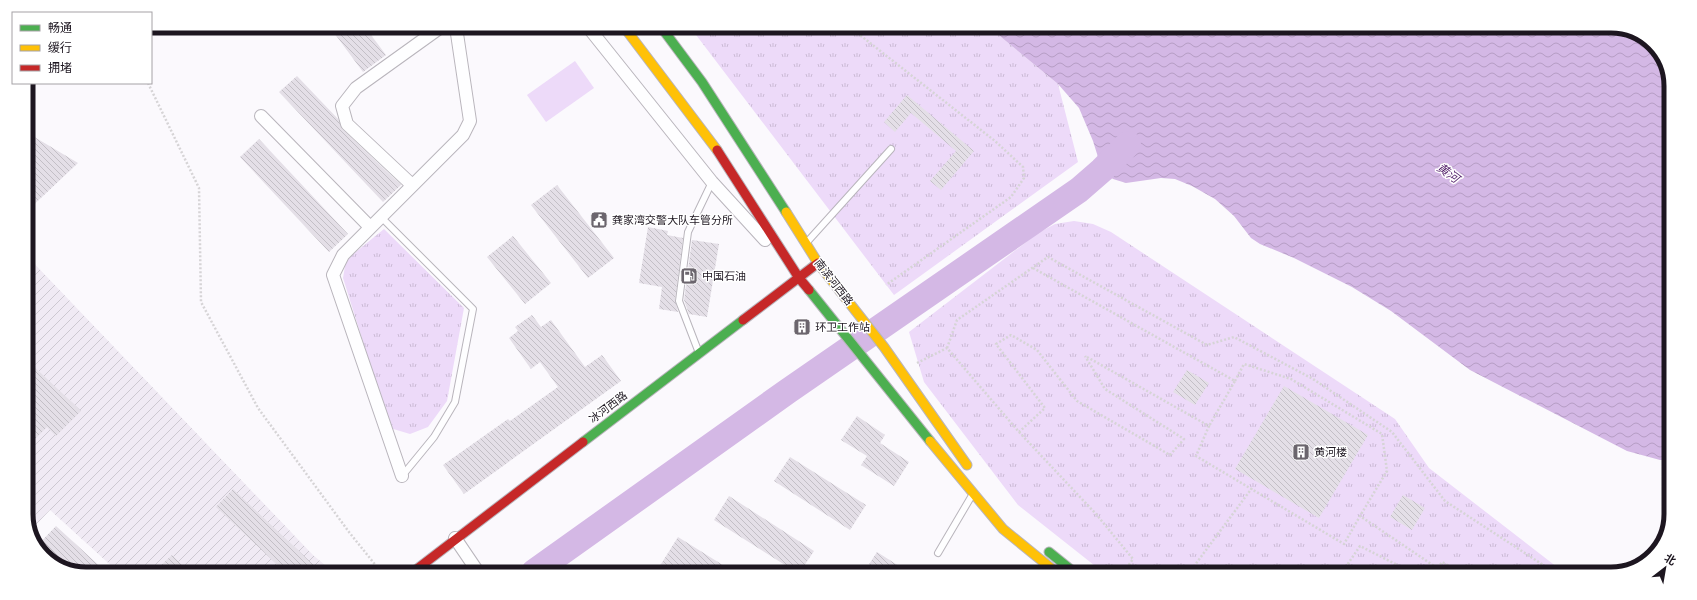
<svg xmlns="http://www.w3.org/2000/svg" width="1697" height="600" viewBox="0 0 1697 600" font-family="'Fira Sans Condensed','Noto Sans SC',sans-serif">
  <defs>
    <pattern id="industrial-furrows" width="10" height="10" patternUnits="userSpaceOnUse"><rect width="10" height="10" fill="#f0eaf4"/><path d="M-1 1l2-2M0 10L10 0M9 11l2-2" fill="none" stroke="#cdc8d1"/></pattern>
    <pattern id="grass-tufts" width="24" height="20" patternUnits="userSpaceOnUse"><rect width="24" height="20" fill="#eddaf9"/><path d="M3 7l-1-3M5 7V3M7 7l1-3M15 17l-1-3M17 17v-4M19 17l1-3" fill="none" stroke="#cbbad5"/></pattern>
    <pattern id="forest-crowns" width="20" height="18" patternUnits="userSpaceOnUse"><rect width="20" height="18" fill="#eddaf9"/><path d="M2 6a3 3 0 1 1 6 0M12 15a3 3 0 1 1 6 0" fill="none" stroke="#cbbad5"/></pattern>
    <pattern id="water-waves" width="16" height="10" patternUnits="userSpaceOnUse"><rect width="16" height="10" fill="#d4b8e5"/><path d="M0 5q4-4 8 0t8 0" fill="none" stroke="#b69dc4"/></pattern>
    <pattern id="building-back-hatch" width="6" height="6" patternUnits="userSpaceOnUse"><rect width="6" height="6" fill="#e4dfe7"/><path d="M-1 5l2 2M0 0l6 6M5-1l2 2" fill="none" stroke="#c3bfc6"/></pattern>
  </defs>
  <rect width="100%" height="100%" fill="#fbf9fd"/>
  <path fill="url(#industrial-furrows)" d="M26,255L313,555L332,571H117L50,510L31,530L26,518Z"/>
  <path fill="url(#grass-tufts)" d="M690,27L990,28L1058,84L1078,162L894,295Z
    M1074,221L1093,224L1111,232L1395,419L1429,468L1566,574L1104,573L1018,505L924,382L909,332L1038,233L1055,224Z
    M384,229L464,308L447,401L428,427L410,434L390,428L343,278L346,260Z"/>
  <path fill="url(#forest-crowns)" d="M1668,519V533L1657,548Z"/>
  <path fill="#eddaf9" d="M575,61L594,88L546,122L527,95Z"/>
  <path fill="url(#water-waves)" d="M990,28L1630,29L1658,49L1671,82L1668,460H1660L1627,451L1470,370L1391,311L1352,287L1294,258L1260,244L1251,238L1234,216L1215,199L1192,186L1175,179L1161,178L1126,183L1113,179L1102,170L1093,141L1079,108L1058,84Z"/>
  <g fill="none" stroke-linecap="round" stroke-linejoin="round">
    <path stroke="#d4b8e5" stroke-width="26" d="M534,572L788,391L1079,190L1102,170L1128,144"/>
  </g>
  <path fill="url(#building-back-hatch)" d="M329,26L365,27L386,55L363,72Z
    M297,76L338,119L342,129L401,185L383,202L279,92Z
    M907,95L974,151L941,190L930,181L956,151L911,113L895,132L884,122Z
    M26,132L78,163L26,212Z
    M259,139L348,234L329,252L240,157Z
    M557,185L614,258L588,278L531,205Z
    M648,227L668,231L667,235L683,238L675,300L678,312L659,309L662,287L639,283Z
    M513,236L551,283L525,304L487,257Z
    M692,240L719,244L707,317L689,314L684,300Z
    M532,315L541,327L551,320L585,367L602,355L621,381L464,494L443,465L508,419L510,421L558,387L540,362L531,369L509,338L518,331L515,327Z
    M26,359L81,411L56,436L47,427L26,448Z
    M1187,370L1209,383L1195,405L1173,392Z
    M1284,386L1368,435L1319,518L1235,469Z
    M857,416L885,435L880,443L909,462L894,486L861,465L867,456L841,440Z
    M790,457L866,505L850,530L774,481Z
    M233,489L320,571H284L216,507Z
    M1403,495L1425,508L1412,530L1390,517Z
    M729,496L814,551L800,572H796L714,520Z
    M56,526L105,571H67L57,564L37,546Z
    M678,537L734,572H656Z
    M877,552L910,573L864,572Z
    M172,555L188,571H155Z"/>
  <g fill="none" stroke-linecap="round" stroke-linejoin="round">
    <g stroke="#b9b5bc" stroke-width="8">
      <path id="lane" d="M380,216L473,309L455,402L434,437L402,476
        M808,241L891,149
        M699,353L679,301L688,232L712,182
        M938,553L971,497"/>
    </g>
    <g stroke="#b9b5bc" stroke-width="14">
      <path id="street" d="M588,27L712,182L765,240
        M261,116L370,227
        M411,184L347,124L342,106L356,88L441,27
        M402,476L333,275L343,255L463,135L470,121L456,27
        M455,538L478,572"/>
    </g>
    <g stroke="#b9b5bc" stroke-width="11">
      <path id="fast" d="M661,27L702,82L786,212
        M809,290L930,441
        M583,442L743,320
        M1049,552L1075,573"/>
    </g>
    <g stroke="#b9b5bc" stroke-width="11">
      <path id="slow" d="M624,27L717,150
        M786,212L818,263L884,347L967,465
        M930,441L1003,529L1057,573"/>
    </g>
    <g stroke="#b9b5bc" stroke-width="11">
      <path id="jam" d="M717,150L799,278L809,290
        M743,320L818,263
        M413,572L583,442"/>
    </g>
    <path stroke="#d6d4d6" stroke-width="2.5" stroke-dasharray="2 2" stroke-linecap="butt" d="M851,28L995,141L1023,167L1024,178L1011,197L886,285
      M148,83L199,188L201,302L258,408L349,532L381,572
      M1033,268L1235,381L1209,426
      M947,348L957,320L1048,257L1207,345L1234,337L1313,379L1392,432L1445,501L1557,574
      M1087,357L1209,426L1196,456L1344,544L1360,516L1446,574
      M917,363L947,348L1019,432L1045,408L996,344L1011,335L1037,350L1077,401L1170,455L1184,439L1105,389L1085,356
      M1235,381L1244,364L1291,379L1382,434L1387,471L1360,516
      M1019,432L1096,514L1133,559L1123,573
      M1438,568L1442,562L1464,574
      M1189,573L1252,488
      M1346,573L1343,571L1360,546L1415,574"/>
    <use href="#lane" stroke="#fefeff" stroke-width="6"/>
    <use href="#street" stroke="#fefeff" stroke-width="12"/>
    <use href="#fast" stroke="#4caf50" stroke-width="9"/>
    <use href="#slow" stroke="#ffc107" stroke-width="9"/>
    <use href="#jam" stroke="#c62828" stroke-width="9"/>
  </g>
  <defs>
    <g id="civic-square" transform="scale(0.9)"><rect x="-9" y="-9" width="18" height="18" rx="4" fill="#6b656d" stroke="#fff"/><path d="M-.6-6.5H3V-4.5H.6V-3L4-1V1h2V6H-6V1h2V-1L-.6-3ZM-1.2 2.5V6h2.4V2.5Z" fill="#fff"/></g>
    <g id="fuel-square" transform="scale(0.9)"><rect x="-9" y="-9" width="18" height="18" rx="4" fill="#6b656d" stroke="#fff"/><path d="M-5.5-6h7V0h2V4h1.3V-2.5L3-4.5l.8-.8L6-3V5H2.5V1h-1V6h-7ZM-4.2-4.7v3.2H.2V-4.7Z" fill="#fff"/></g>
    <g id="building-square" transform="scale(0.9)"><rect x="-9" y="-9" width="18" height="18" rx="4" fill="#6b656d" stroke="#fff"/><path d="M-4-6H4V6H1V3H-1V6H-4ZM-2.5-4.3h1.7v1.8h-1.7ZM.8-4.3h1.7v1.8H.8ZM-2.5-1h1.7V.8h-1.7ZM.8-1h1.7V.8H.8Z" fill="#fff"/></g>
  </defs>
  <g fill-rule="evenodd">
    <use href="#civic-square" x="599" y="220"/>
    <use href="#fuel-square" x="689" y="276"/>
    <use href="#building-square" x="802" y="327"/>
    <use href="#building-square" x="1301" y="452"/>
  </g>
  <g text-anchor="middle" stroke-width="3" stroke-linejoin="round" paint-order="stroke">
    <g font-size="11" fill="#1d1620" stroke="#fff" text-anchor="start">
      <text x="612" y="224">龚家湾交警大队车管分所</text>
      <text x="702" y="280">中国石油</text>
      <text x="815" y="331">环卫工作站</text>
      <text x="1314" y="456">黄河楼</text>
    </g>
    <g font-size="11" fill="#1d1620" stroke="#fff">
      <text transform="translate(834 282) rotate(52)" y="4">南滨河西路</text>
      <text transform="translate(608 407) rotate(-37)" y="4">冰河西路</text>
    </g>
    <g font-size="12" font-style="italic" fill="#511e68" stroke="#fff">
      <text transform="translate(1448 173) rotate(36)" y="4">黄河</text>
    </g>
  </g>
  <path d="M0 0H1697V600H0ZM86 33H1611A53 53 0 0 1 1664 86V514A53 53 0 0 1 1611 567H86A53 53 0 0 1 33 514V86A53 53 0 0 1 86 33Z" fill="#fff" fill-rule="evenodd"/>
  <path fill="none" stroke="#1d1620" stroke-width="5" d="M86 33H1611A53 53 0 0 1 1664 86V514A53 53 0 0 1 1611 567H86A53 53 0 0 1 33 514V86A53 53 0 0 1 86 33Z"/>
  <rect x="12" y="12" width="140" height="72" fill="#ffffff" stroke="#a5a2a6"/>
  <rect x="20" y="25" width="20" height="6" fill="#4caf50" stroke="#a5a2a6"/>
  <text x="48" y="32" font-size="12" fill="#1d1620">畅通</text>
  <rect x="20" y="45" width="20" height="6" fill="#ffc107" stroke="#a5a2a6"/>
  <text x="48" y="52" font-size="12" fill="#1d1620">缓行</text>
  <rect x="20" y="65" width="20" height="6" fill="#c62828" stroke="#a5a2a6"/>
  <text x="48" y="72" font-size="12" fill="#1d1620">拥堵</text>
  <g transform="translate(1665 568) rotate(31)" stroke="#ffffff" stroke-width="3" paint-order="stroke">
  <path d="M0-3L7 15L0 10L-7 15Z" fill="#1d1620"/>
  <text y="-6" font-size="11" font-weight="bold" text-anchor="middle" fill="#1d1620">北</text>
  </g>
</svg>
